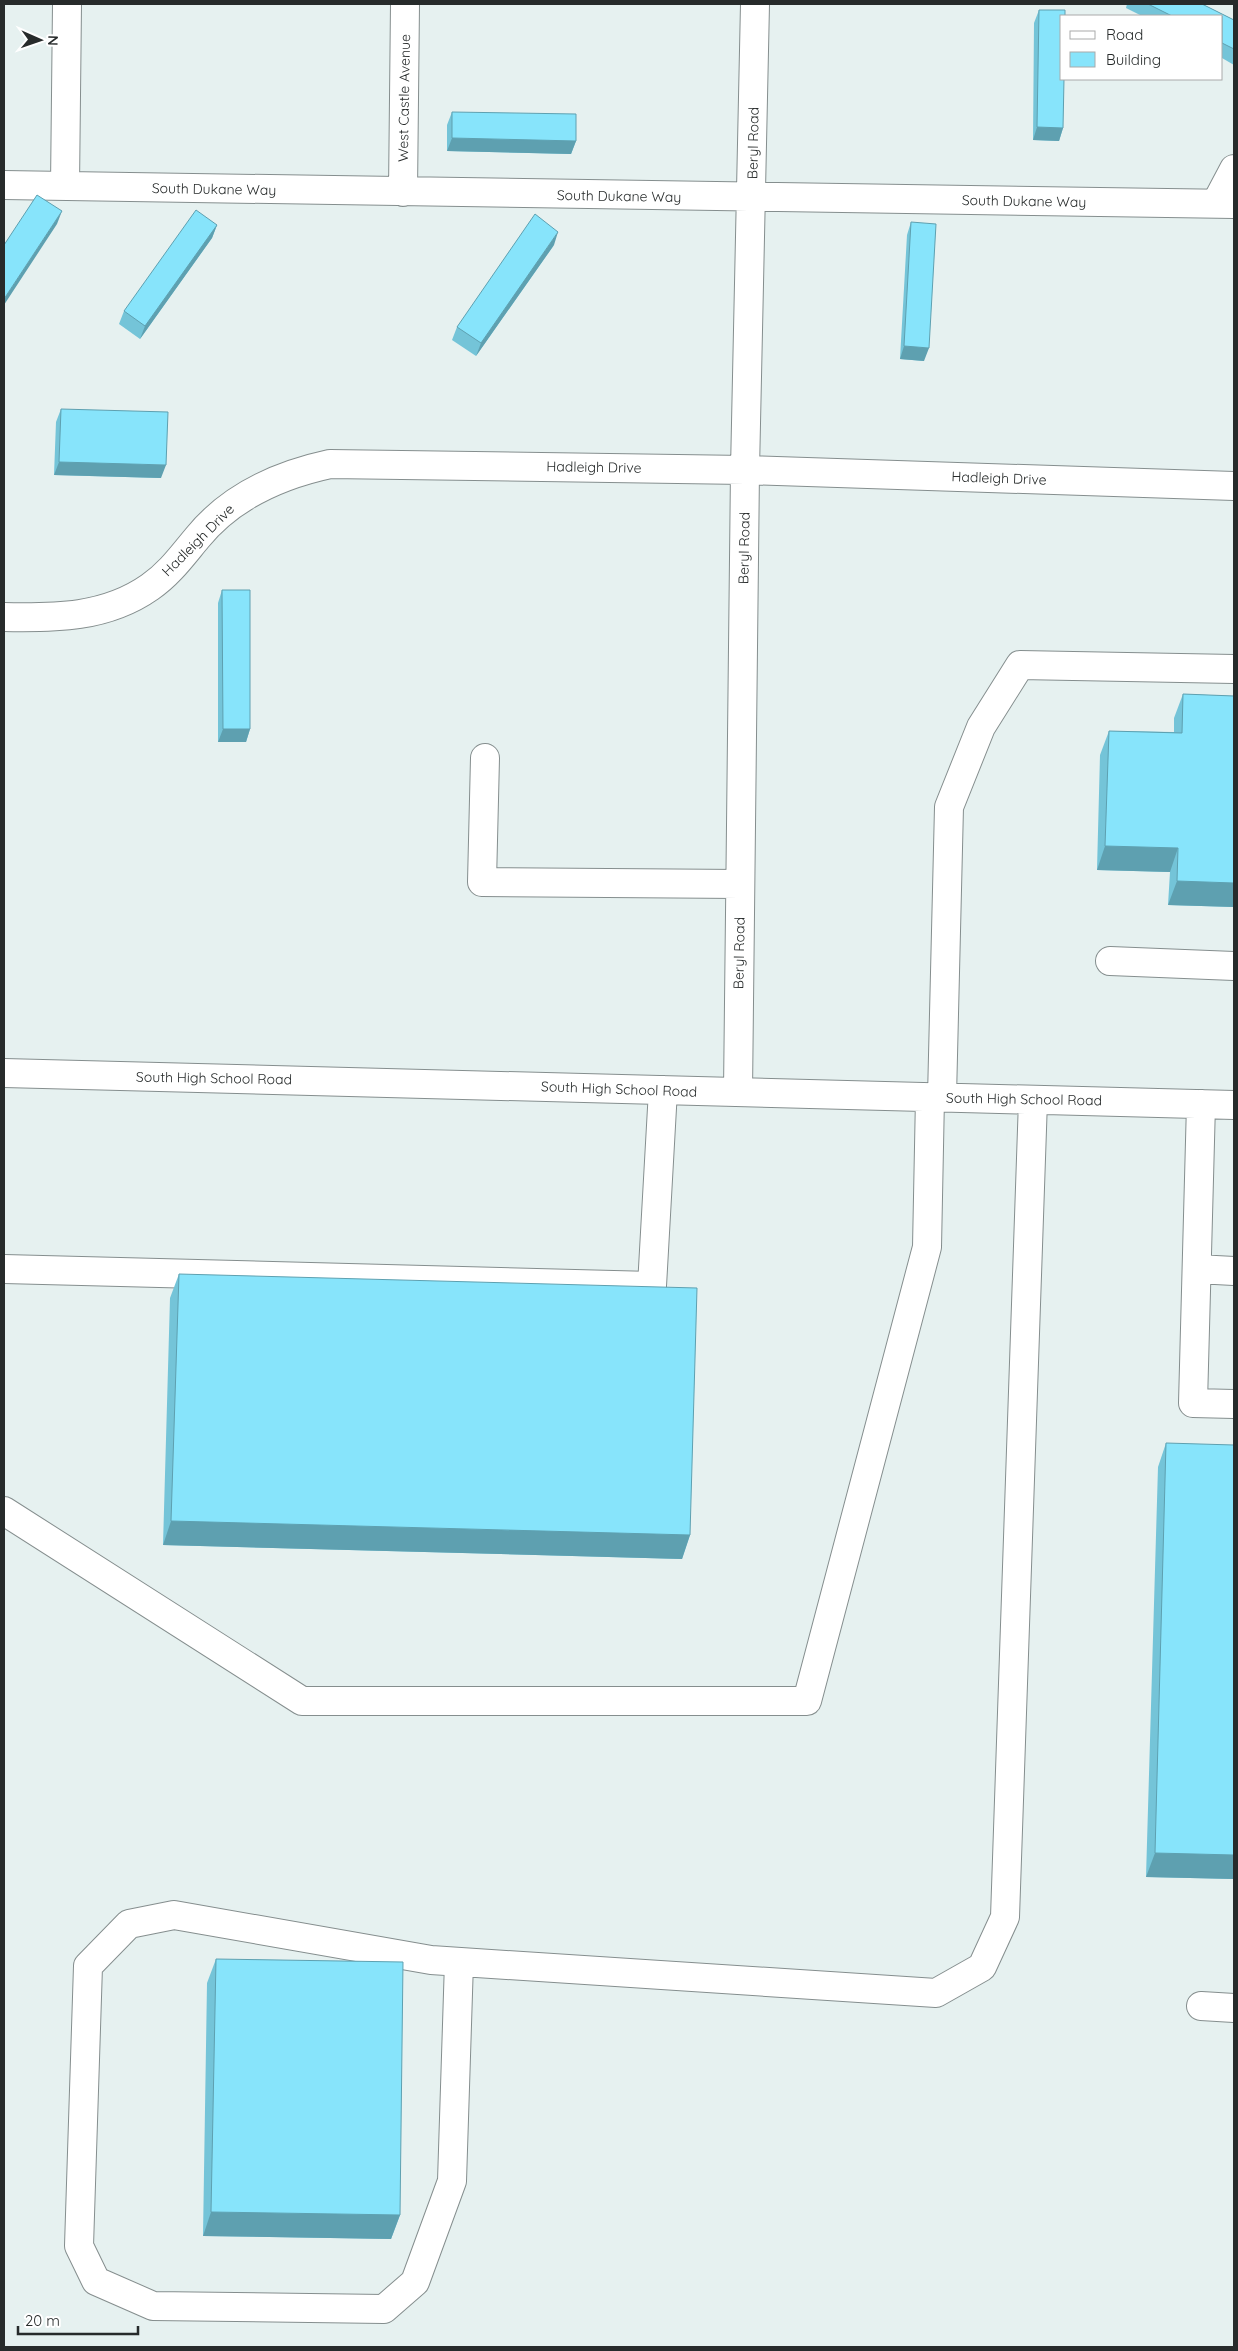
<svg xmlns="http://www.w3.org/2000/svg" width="1238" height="2351" viewBox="0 0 1238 2351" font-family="Quicksand,sans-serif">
  <rect width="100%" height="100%" fill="#e6f1f0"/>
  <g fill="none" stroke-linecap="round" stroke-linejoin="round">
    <g stroke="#858e8e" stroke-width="30">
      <path id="minor" d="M4,185L1234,204
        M65,186L67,4
        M403,192L405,4
        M1216,203L1234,169
        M4,617C55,618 106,618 150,587C169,574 182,556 197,538C231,496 279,475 330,464L745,470L1234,486
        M485,758L482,882L740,884
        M1110,961L1234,966
        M4,1073L1234,1105
        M738,1092L745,470L755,4
        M942,1097L949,807L981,727L1020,665L1234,669
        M1201,1104L1193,1403L1234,1404
        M4,1269L652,1286L663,1090
        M1197,1269L1234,1271
        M4,1511L302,1701H807L927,1247L930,1097
        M459,1962L452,2181L415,2282L384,2309L153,2306L96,2281L79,2246L88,1966L129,1924L174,1915L431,1960L936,1993L982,1967L1005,1917L1033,1100
        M1201,2006L1234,2008"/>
    </g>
    <use href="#minor" stroke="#fff" stroke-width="28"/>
  </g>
  <path fill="#74c4d8" d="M1127,4H1202L1234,20V65L1222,58V16H1142L1126,8Z
    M1039,10L1063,128L1059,141L1033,140L1034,23Z
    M452,112L576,141L571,154L447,151V125Z
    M911,222L924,361L900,359L907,235Z
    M217,225L212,238L140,339L119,324L124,311Z
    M554,245L476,356L452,340L457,327Z
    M61,409L161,478L54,475L56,422Z
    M222,590L250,729L246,742H218V603Z
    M1183,694L1234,696V907L1168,905L1170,872L1097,870L1100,755L1109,731L1174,732V718Z
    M179,1274L690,1535L682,1559L163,1545L170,1298Z
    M1166,1443L1234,1879L1146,1877L1158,1467Z
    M216,1959L400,2215L391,2239L203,2236L207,1983Z"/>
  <path fill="#5ea0b0" d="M1037,127L1063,128L1059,141L1033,140Z
    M452,138L576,141L571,154L447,151Z
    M62,211L57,224L4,305V299Z
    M217,225L212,238L140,339L145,326Z
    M558,232L554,245L476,356L481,343Z
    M904,346L929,348L924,361L900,359Z
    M59,462L166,465L161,478L54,475Z
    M223,729H250L246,742H218Z
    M1105,846L1178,848L1170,872L1097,870Z
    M1177,881L1234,883V907L1168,905Z
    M171,1521L690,1535L682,1559L163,1545Z
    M1155,1853L1234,1855V1879L1146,1877Z
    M211,2212L400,2215L391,2239L203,2236Z"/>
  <path fill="#87e4fb" stroke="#5ea0b0" d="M1148,4H1202L1234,20V49L1222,43V16H1172Z
    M1039,10H1065V16H1062V79H1064L1063,128L1037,127Z
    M452,112L576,114V141L452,138Z
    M37,195L62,211L4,299V245Z
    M196,210L217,225L145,326L124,311Z
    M535,214L558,232L481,343L457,327Z
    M911,222L936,224L929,348L904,346Z
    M61,409L168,412L166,465L59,462Z
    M222,590H250V729H223Z
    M1183,694L1234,696V883L1177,881L1178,848L1105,846L1109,731L1182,733Z
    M179,1274L697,1288L690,1535L171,1521Z
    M1166,1443L1234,1445V1855L1155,1853Z
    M216,1959L403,1962L400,2215L211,2212Z"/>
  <g text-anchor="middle" stroke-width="4" stroke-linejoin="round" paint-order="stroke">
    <g font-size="14" fill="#272b2b" stroke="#fff">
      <text transform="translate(404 98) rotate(-89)" y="5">West Castle Avenue</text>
      <text transform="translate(753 143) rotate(-89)" y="5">Beryl Road</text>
      <text transform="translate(214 189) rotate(1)" y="5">South Dukane Way</text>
      <text transform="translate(619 196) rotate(1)" y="5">South Dukane Way</text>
      <text transform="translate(1024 201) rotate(1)" y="5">South Dukane Way</text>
      <text transform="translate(594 467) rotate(1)" y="5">Hadleigh Drive</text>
      <text transform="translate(999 478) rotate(2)" y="5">Hadleigh Drive</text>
      <text transform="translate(198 540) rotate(-45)" y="5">Hadleigh Drive</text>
      <text transform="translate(744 548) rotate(-89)" y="5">Beryl Road</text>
      <text transform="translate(739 953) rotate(-89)" y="5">Beryl Road</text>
      <text transform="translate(214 1078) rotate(1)" y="5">South High School Road</text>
      <text transform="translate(619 1089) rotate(2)" y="5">South High School Road</text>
      <text transform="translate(1024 1099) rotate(1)" y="5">South High School Road</text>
    </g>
  </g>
  <rect width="1238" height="2351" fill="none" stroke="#272b2b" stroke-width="10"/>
  <rect x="1060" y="15" width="162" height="65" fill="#ffffff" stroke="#a9aaaa"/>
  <rect x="1070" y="31" width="25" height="8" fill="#ffffff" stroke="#a9aaaa"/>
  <text x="1106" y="40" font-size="15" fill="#272b2b">Road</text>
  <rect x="1070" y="52" width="25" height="15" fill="#87e4fb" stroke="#a9aaaa"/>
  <text x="1106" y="65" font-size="15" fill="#272b2b">Building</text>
  <g transform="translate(40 40) rotate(92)" stroke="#ffffff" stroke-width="4" paint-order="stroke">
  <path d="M0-4L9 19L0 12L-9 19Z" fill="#272b2b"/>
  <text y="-8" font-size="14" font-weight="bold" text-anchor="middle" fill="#272b2b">N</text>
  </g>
  <path d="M18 2326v8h120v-8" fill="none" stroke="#272b2b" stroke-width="2.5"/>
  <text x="25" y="2326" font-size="15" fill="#272b2b" stroke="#ffffff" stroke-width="4" paint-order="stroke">20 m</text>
</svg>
